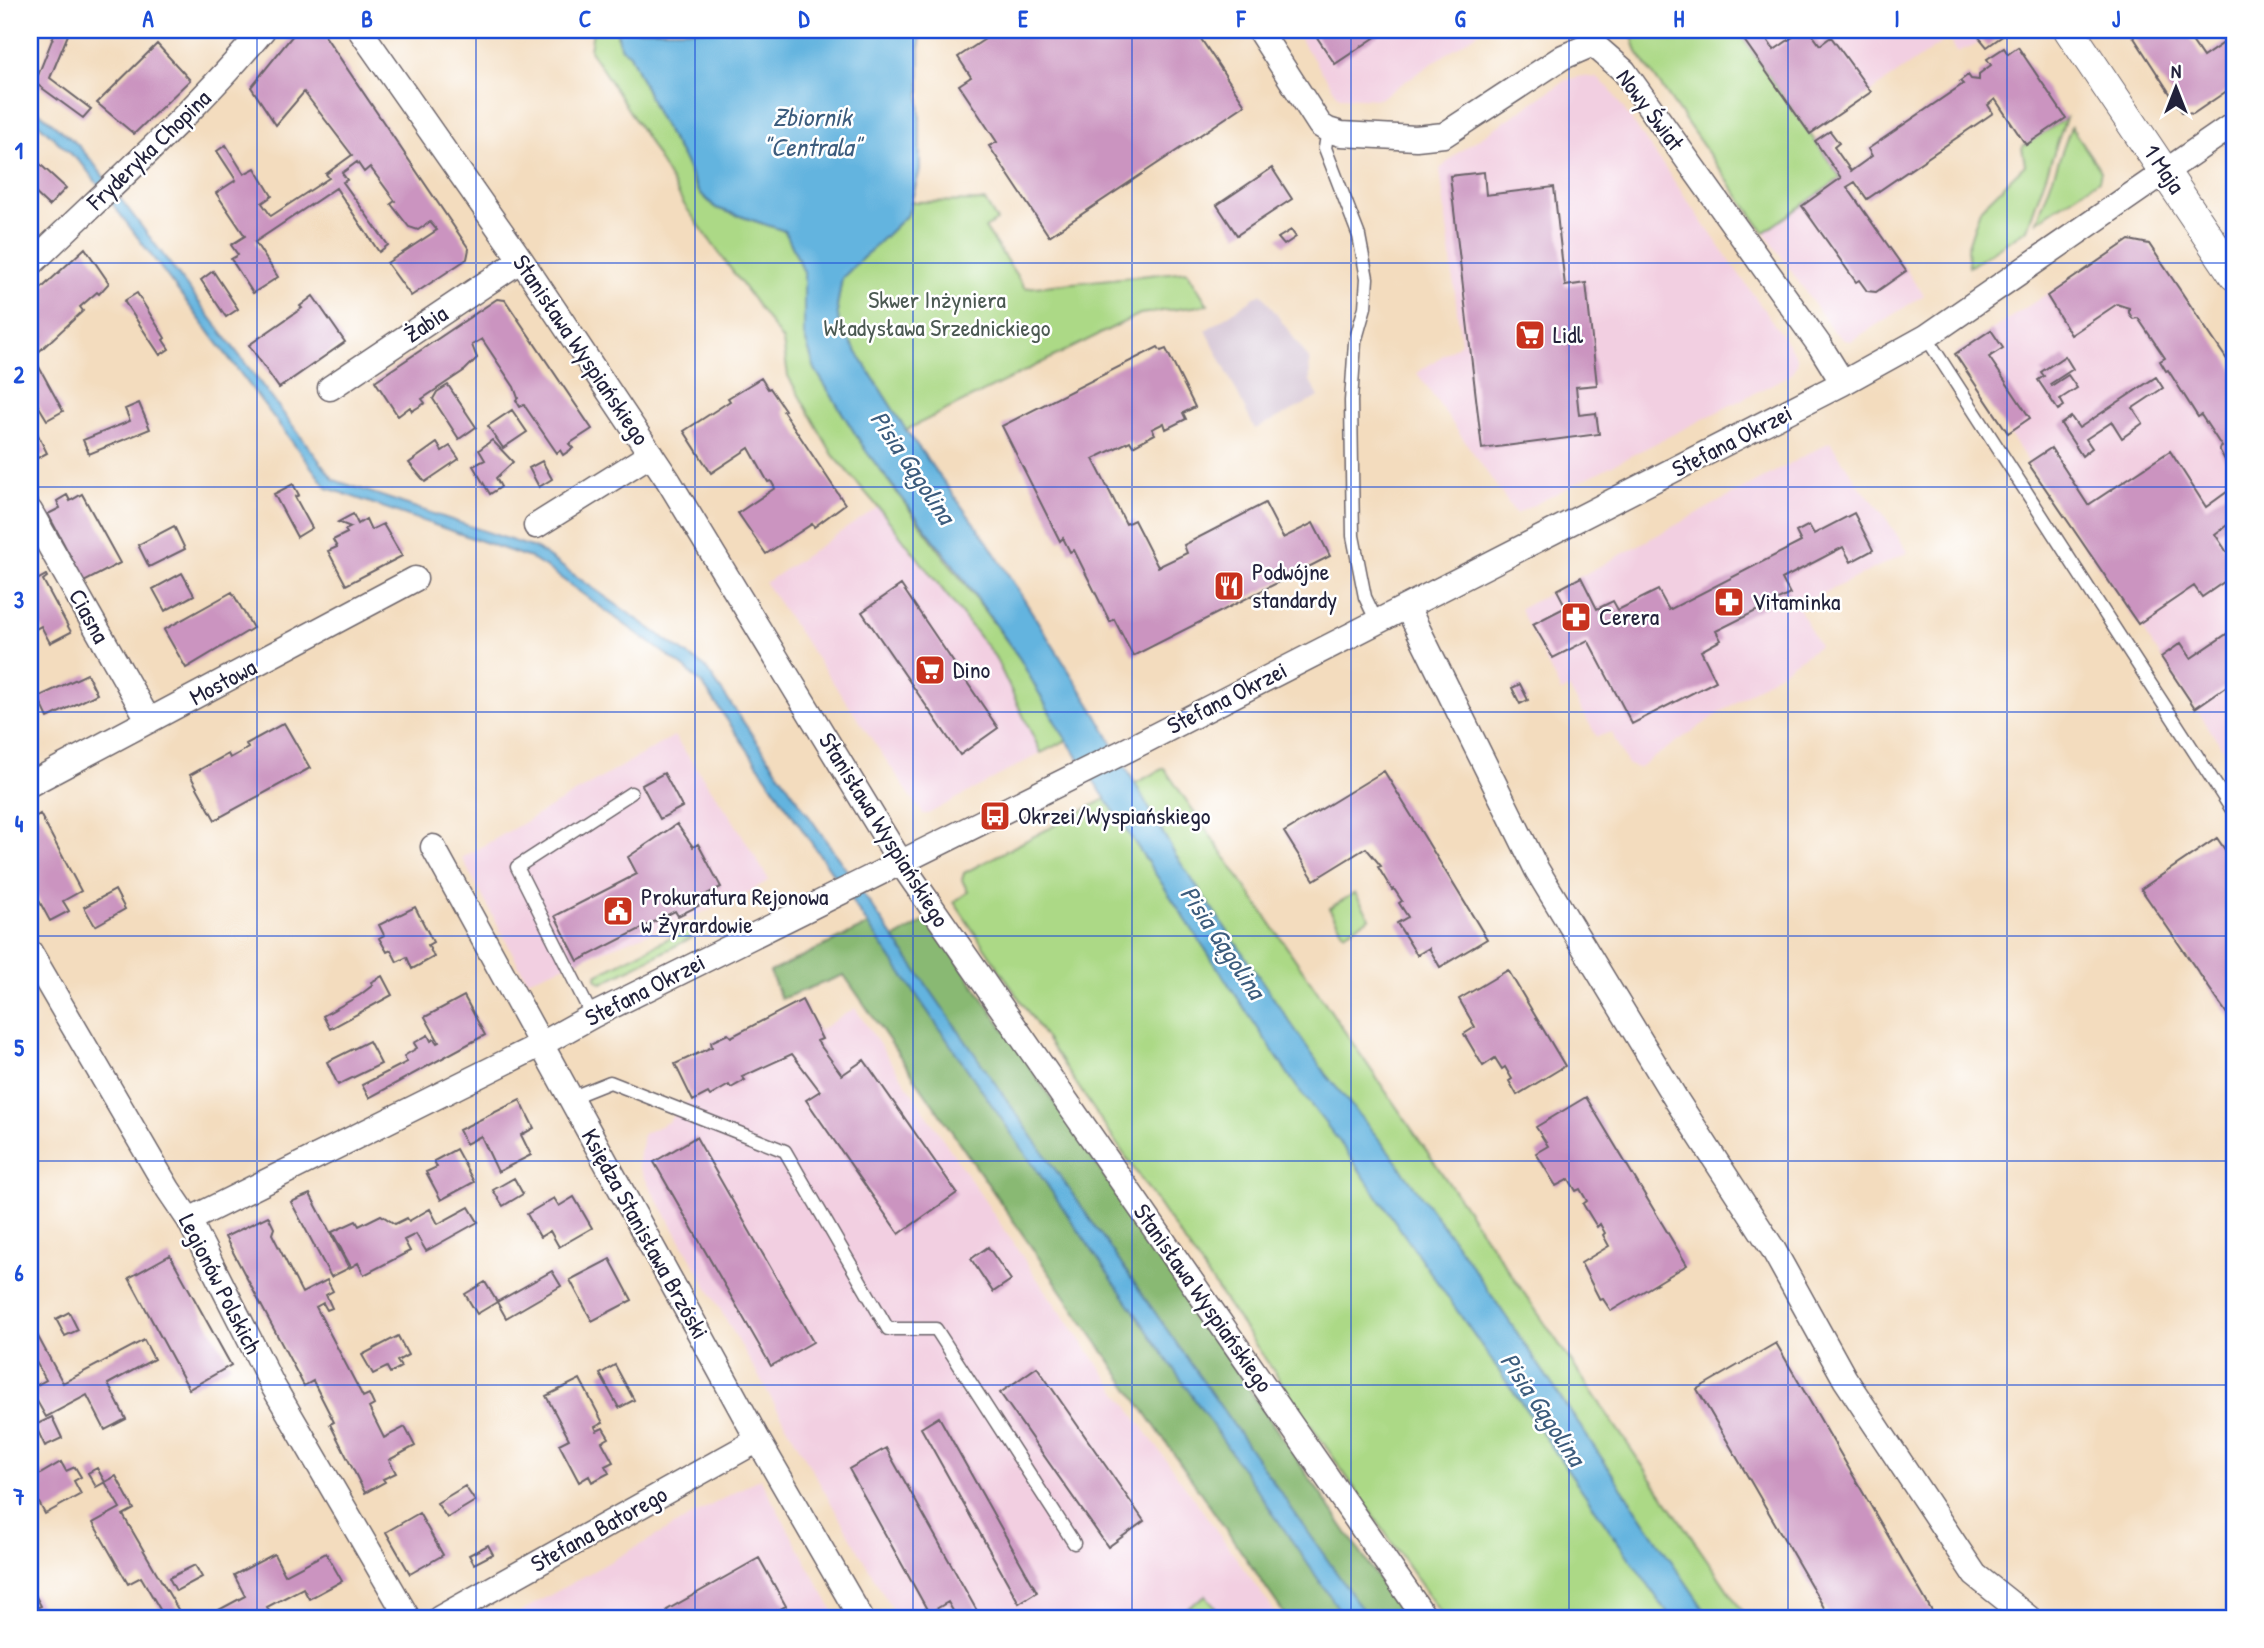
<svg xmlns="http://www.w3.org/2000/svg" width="2264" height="1648" viewBox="0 0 2264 1648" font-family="'Patrick Hand',sans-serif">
  <rect width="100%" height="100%" fill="#fff"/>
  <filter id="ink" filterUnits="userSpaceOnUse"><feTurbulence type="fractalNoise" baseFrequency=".0143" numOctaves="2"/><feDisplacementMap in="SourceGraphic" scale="14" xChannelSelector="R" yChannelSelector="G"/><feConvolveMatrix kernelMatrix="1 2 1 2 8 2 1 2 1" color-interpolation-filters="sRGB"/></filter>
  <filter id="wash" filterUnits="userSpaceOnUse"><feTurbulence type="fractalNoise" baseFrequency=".00686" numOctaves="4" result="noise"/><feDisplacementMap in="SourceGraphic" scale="28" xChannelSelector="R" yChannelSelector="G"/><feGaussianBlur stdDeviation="1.57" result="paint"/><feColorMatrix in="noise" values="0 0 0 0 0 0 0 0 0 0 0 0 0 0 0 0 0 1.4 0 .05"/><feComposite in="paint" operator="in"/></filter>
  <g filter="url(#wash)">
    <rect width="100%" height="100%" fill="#f3dcbe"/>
    <path fill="#f2cfe1" d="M1294,30H1482L1379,99L1339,97Z
      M1737,30H2006L2008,32L1957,52L1948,38L1810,134Z
      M1582,76L1597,78L1609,88L1797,357V364L1790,375L1516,514L1417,373L1461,343L1440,169L1456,154L1566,80Z
      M1841,178L1924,295L1851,341L1844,340L1833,331L1764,232Z
      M2129,240L2149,244L2234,370V765L1955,354Z
      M1830,442L1861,488L1880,509L1908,552L1798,606L1819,646L1638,768L1628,765L1611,732L1597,737L1569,688L1561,692L1520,609Z
      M878,507L995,657L1041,753L928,814H923L765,583Z
      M674,736L733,820L769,880L740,898L527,980L462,858Z
      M855,1008L1040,1283L1279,1618H897L638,1166L643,1134L668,1122L681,1105L708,1093L710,1096L729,1085L732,1088L744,1080L742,1077L822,1039L818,1031Z
      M760,1478L837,1618H509Z"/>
    <path fill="#cfbdcf" d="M1261,293L1309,359L1310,381L1319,397L1255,429L1206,330Z"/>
    <path fill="#acd986" stroke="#677e60" stroke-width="2" d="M593,30H617V36L630,54L657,114L685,162L698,191L716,208L785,231L804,272V335L815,369L866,451L1020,659L1067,740L1041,753L995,657L878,507L833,455L788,376L783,341L685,206L647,139L590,50Z
      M1630,30H1737L1841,178L1764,232L1637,52Z
      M2066,118L2027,229L1969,267L1967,249L1980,209L2025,165L2022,147Z
      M2071,127L2101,171L2099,180L2037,221Z
      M985,201L997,221L985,228L1025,288L1187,271L1208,305L1140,314L906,430L839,324L837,307L842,278L908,214L911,202Z
      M1164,768L1747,1618H1444L1119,1147L954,902L968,892L962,880L964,873Z
      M1355,893L1370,918L1344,933L1329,908Z
      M687,929L692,932L691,938L602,983L596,979V975Z
      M1206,1595L1222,1618H1172Z"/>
    <path fill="#89b973" stroke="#566e57" stroke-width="2" d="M929,919L1405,1618H1287L844,975L781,999L770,972L878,920L893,939Z"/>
    <path fill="#64b4df" stroke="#436b8d" stroke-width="2" d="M617,30H920V170L908,214L842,278L837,307L839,324L906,430L987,541L1093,709L1176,856L1327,1076L1388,1150L1467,1259L1710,1618H1671L1339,1141L1296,1086L1058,727L1020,659L952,563L866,451L815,369L804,335V272L785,231L716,208L698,191L685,162L657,114L630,54L620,47Z
      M30,104L77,144L91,160L334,480L537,549L705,667L1368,1618H1345L703,685L685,668L551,571L530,558L327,488L83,165L30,116Z"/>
    <g id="blocks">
      <path fill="#cb94c0" d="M56,30H70L50,78L91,109L83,118L35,83Z
        M297,30H321L469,249L467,259L411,296L387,263L437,230L430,222L418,230L409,227L391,204L395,201L370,167L364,172L357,162L342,173L347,180L343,182L388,245L379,252L336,188L255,242L278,277L253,293L231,259L238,255L231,245L245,236L216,193L236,180L217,151L226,145L244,174L255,168L272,196L262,203L271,216L329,178L326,174L352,155L304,92L276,125L251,87Z
        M983,30H1195L1245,105L1049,236L989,146L997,142L959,85L971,77L958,57L988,37Z
        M1312,30H1386L1335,64Z
        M1737,30H1766L1762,32L1774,50L1803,30H1809L1820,45L1831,37L1871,92L1810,134Z
        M1973,30H2006L2008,32L1987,47Z
        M2129,30H2202L2190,38L2203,57L2234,36V86L2193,114L2182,112Z
        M157,44L190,80L134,134L97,103Z
        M2018,47L2066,118L2026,145L1995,99L1988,105L1993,113L1867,199L1855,182L1847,187L1906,271L1876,292L1867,291L1859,280L1856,282L1802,206L1841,178L1815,141L1830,131L1839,143L1834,147L1851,171L1872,156L1868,149L1963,84L1960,81L1968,75L1971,79L1979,80V74L1991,65L1987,59L2004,48L2008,54Z
        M30,155L66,188L49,206L30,188Z
        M1272,168L1292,199L1237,235L1217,205Z
        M1484,172L1486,195L1554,187L1565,286L1586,283L1597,385L1576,387L1579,415L1596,413L1599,434L1482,449L1450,176Z
        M1291,230L1296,237L1284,245L1278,238Z
        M2129,240L2149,244L2234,370V466L2229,457L2225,460L2219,449L2222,447L2201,415L2198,417L2168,370L2166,371L2160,361L2165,358L2138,318L2133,319L2129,313V308L2117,304L2071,335L2047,296Z
        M85,248L109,283L99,294L97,292L80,307L83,311L32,358L30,353V299Z
        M213,271L238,309L226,317L201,280Z
        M137,293L165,338L163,340L169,349L160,355L124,301Z
        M313,296L345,342L279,388L249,345L302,308L300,306Z
        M497,299L505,300L592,429L569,444L573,448L563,455L560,450L557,453L524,405L520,407L516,400L518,398L514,387L482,339L472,345L477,358L465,370L422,399L425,403L412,411L410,407L398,416L375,381Z
        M1991,330L2003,348L1989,357L2030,418L2008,433L1955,354Z
        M1158,347L1161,351L1166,349L1195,407L1183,413L1186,419L1166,429L1164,423L1152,429L1155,434L1133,446L1130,441L1093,459L1126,524L1134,520L1158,567L1187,553L1184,545L1265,503L1283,538L1313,523L1330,556L1133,656L1114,619L1110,622L1074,550L1070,552L1063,538L1060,541L1002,426Z
        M2065,356L2073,369L2050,384L2051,386L2068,375L2077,388L2060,399L2064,406L2058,410L2038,380L2044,376L2041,372Z
        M39,367L63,411L47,420L30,392V373Z
        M2156,377L2163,388L2133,408L2143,423L2122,438L2112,422L2086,439L2092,448L2082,456L2061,424L2071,417L2079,428Z
        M761,378L768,389L770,388L785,410L783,411L845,504L814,527L812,524L766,554L738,513L775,488L771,481L768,482L749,448L711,473L684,431L730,401L728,398Z
        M448,385L476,427L459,439L433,399L437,392Z
        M139,403L150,429L89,454L83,440L130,421L125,409Z
        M512,410L527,432L503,448L488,426Z
        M35,429L47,453L30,462V432Z
        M492,440L513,462L496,478L501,487L490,494L473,466L485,460L479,450Z
        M437,443L442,451L450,446L459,459L425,482L409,463Z
        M2051,448L2088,505L2170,451L2206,507L2231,489L2234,494V520L2215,534L2234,563V575L2202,597L2194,586L2138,624L2028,463Z
        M542,461L552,479L539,487L529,468Z
        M293,484L299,495L295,497L312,528L297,537L274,494Z
        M82,494L120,563L84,582L48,514L60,508L57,501L67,495L70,501Z
        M1854,513L1873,550L1851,562L1843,547L1782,579L1790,594L1716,631L1721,640L1701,651L1716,681L1632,724L1588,640L1553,658L1533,624L1566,607L1557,590L1581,577L1597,609L1613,601L1618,610L1658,590L1669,610L1801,542L1796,532L1809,525L1814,534Z
        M353,514L358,524L366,519L371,530L383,524L402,556L346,585L328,551L337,547L333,540L347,533L345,530L351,527L338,522Z
        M174,526L185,549L149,567L138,545Z
        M182,573L194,595L165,611L153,589Z
        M46,575L47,577L43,580L71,632L50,643L41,626L30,632V584Z
        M901,585L998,728L960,755L862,612Z
        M232,592L253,628L186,668L164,630Z
        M2234,629V681L2195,708L2161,657L2181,643L2191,658Z
        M87,674L97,694L48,718L38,697Z
        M1520,684L1528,700L1520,704L1512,688Z
        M284,723L310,768L215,820L190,775L228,754L230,758L248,748L246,744Z
        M1384,771L1487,939L1440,967L1429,948L1417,955L1397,923L1408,917L1399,903L1402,901L1394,889L1392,890L1378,867L1381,866L1366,848L1314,880L1284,832Z
        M664,773L682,807L660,819L642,785Z
        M40,814L81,891L63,901L69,911L50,921L30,884V820Z
        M677,824L693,847L698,844L721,887L699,898L702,904L678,916L675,911L578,961L555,916L637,874L628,857Z
        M2217,838L2234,863V1024L2141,889Z
        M115,890L125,909L95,926L84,907Z
        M415,907L433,942L428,945L434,957L412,969L407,957L397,962L391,950L387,952L379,938L384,935L379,925Z
        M1508,970L1565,1066L1517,1095L1509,1081L1512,1079L1505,1067L1502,1069L1495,1058L1483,1066L1464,1034L1475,1027L1459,999Z
        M382,976L392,995L330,1029L323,1016L360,995L373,985L371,982Z
        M464,996L485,1035L369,1098L362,1085L407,1062L404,1056L417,1048L414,1043L428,1035L431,1041L434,1039L437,1043L439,1042L425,1017Z
        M802,1000L822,1039L817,1041L842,1075L864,1060L957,1193L899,1234L806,1100L820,1091L792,1054L742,1077L745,1080L731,1088L729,1085L710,1096L708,1093L693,1101L675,1064L712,1047L711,1042L728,1034L731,1037Z
        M369,1041L381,1064L338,1085L327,1062Z
        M1586,1097L1687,1265L1611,1311L1603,1299L1600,1300L1581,1263L1609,1246L1603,1235L1605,1233L1600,1224L1597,1227L1583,1204L1587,1201L1580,1189L1576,1191L1569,1179L1556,1186L1536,1153L1548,1146L1536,1127Z
        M520,1100L534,1128L521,1135L531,1155L498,1172L481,1136L466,1144L459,1130Z
        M696,1137L813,1342L771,1366L654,1162Z
        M456,1149L474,1182L441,1200L426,1172L437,1167L434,1161Z
        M514,1178L523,1194L503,1206L493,1190Z
        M310,1194L349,1268L331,1277L291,1202Z
        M574,1197L592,1228L559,1247L550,1231L540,1237L527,1214L554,1198L559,1206Z
        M469,1207L478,1222L426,1251L416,1234L404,1240L410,1251L364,1275L358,1263L351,1267L332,1232L356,1221L359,1226L381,1215L395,1224L407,1218L409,1221L430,1209L438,1224Z
        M268,1216L274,1228L272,1234L302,1293L327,1280L333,1291L326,1295L332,1308L327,1310L323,1303L316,1307L363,1397L369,1394L374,1405L369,1408L384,1438L405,1427L415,1446L389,1460L396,1473L383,1479L385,1482L365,1493L330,1424L334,1422L313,1381L304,1386L225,1237Z
        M988,1247L1011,1280L993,1292L971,1259Z
        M170,1255L231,1365L189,1389L129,1278Z
        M610,1259L632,1300L592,1321L570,1280Z
        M552,1271L561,1286L506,1318L497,1302Z
        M485,1282L497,1302L477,1314L465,1294Z
        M69,1312L78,1330L65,1336L56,1319Z
        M35,1331L63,1383L144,1340L154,1359L108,1384L126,1419L105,1430L87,1395L46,1417L30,1389L46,1380L30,1351V1334Z
        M398,1336L408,1355L397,1361L401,1367L390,1373L387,1367L373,1374L362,1355Z
        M1776,1343L1936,1618H1830L1697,1389Z
        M615,1365L634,1400L619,1408L600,1374Z
        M1037,1367L1144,1521L1108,1547L1000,1393Z
        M580,1379L603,1423L595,1427L597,1431L603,1428L609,1438L602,1442L613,1462L605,1466L609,1473L592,1482L589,1476L579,1482L559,1444L569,1439L546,1396Z
        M52,1417L62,1438L45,1446L35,1425Z
        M939,1417L1037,1592L1019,1603L921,1428Z
        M886,1448L981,1618H957L948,1602L929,1613L849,1469Z
        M61,1462L66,1471L75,1467L81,1477L74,1481L81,1494L45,1514L30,1486V1480Z
        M97,1468L105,1482L96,1487L88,1473Z
        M116,1476L134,1509L123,1515L183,1618H165L141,1577L128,1584L93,1523L120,1508L105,1482Z
        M465,1486L475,1501L447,1518L437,1503Z
        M419,1513L443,1555L410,1574L386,1532Z
        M488,1545L493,1554L474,1564L469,1555Z
        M326,1553L342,1581L309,1599L303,1588L267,1607L272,1617L271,1618H260L257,1613L246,1618H204L245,1596L234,1575L274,1554L285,1575Z
        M759,1558L786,1606L764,1618H671L667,1610Z
        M195,1565L202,1577L176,1591L169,1578Z
        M34,1593L41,1606L32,1610L37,1618H30V1596Z"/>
    </g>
  </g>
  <g filter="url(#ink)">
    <use href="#blocks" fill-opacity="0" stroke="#6b6369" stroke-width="2"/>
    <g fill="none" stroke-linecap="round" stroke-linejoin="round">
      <g stroke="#6b6369" stroke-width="15">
        <path id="service" d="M1593,44L1605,30
          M1328,130L1325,148L1359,236L1367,278L1365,307L1355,342L1351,401L1353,536L1365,597L1377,622
          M1926,337L2234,813
          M592,1016L517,867L631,793
          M570,1098L610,1082L785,1151L888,1329H936L1074,1543"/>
      </g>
      <g stroke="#6b6369" stroke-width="27">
        <path id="minor" d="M360,30L521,260L668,480L901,863L1425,1618
          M1259,30L1320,125L1328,130L1341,134L1416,138L1444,135L1563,57L1593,44L1624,71L1820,346L1843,383
          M30,265C109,188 192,115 263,30
          M330,388L521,260
          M30,511L149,721
          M536,526L651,454
          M1407,607L1537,870L1677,1101L1773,1249L1845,1379L1975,1575L2029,1618
          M30,784L415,579
          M433,847L758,1440L861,1618
          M30,952L168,1189L189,1220L273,1386L408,1618
          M189,1220L540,1045L592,1016L1129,749L1843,383L1926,337L2234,124
          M440,1618L758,1440"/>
      </g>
      <g stroke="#6b6369" stroke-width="32">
        <path id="tertiary" d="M2069,30L2234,275"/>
      </g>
      <use href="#service" stroke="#fff" stroke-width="12"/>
      <use href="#minor" stroke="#fff" stroke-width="24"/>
      <use href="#tertiary" stroke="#fff" stroke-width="30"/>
    </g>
  </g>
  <path fill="none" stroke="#1d4ed8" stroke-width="2" stroke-opacity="0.55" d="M257,30V1618M476,30V1618M695,30V1618M913,30V1618M1132,30V1618M1351,30V1618M1569,30V1618M1788,30V1618M2007,30V1618M30,263H2234M30,487H2234M30,712H2234M30,936H2234M30,1161H2234M30,1385H2234"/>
  <defs>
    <g id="supermarket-square" transform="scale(1.575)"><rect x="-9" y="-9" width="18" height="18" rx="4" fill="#c8321e" stroke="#fff"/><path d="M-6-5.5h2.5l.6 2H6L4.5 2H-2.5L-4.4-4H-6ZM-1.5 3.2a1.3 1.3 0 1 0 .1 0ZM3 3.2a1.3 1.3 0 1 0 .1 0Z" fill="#fff"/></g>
    <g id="restaurant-square" transform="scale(1.575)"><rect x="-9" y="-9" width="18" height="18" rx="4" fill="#c8321e" stroke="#fff"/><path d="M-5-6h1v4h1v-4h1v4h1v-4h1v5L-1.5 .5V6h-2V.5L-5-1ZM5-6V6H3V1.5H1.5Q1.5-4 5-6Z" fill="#fff"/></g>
    <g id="pharmacy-square" transform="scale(1.575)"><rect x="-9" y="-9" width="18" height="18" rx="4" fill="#c8321e" stroke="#fff"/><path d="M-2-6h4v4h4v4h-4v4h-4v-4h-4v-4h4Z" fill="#fff"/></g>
    <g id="bus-square" transform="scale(1.575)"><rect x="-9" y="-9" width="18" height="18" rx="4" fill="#c8321e" stroke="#fff"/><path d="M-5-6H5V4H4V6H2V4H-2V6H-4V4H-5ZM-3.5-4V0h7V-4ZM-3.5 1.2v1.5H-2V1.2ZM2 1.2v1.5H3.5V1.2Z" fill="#fff"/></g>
    <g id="civic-square" transform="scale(1.575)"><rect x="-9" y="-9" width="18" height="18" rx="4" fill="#c8321e" stroke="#fff"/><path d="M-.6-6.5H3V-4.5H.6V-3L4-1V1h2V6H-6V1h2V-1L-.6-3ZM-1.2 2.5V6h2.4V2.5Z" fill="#fff"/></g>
  </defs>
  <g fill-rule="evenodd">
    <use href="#supermarket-square" x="1530" y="335"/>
    <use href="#restaurant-square" x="1229" y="586"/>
    <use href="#pharmacy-square" x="1729" y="602"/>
    <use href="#pharmacy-square" x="1576" y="617"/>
    <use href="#supermarket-square" x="930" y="670"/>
    <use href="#bus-square" x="995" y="816"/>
    <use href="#civic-square" x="618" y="911"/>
  </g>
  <g text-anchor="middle" stroke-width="5" stroke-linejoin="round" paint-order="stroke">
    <g font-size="24" fill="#22223b" stroke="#fff">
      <text transform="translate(1650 110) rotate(53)" y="8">Nowy Świat</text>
      <text transform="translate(149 150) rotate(-44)" y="8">Fryderyka Chopina</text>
      <text transform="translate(2164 169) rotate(56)" y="8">1 Maja</text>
      <text transform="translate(426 324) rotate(-34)" y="8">Żabia</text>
      <text transform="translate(581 350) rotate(56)" y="8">Stanisława Wyspiańskiego</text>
      <text transform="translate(1732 441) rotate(-27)" y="8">Stefana Okrzei</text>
      <text transform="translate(89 616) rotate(61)" y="8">Ciasna</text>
      <text transform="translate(223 682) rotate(-28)" y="8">Mostowa</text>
      <text transform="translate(1227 698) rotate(-27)" y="8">Stefana Okrzei</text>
      <text transform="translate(884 830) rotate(58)" y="8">Stanisława Wyspiańskiego</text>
      <text transform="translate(645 990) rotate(-27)" y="8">Stefana Okrzei</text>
      <text transform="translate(645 1234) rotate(61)" y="8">Księdza Stanisława Brzóski</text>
      <text transform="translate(220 1284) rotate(63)" y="8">Legionów Polskich</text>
      <text transform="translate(1203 1298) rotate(55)" y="8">Stanisława Wyspiańskiego</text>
      <text transform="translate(599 1529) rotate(-29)" y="8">Stefana Batorego</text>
    </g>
    <g font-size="24" fill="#4b5952" stroke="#fff">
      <text x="937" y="308">Skwer Inżyniera<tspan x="937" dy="28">Władysława Srzednickiego</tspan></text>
    </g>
    <g font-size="24" fill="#22223b" stroke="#fff" text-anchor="start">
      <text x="1553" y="343">Lidl</text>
      <text x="1252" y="580">Podwójne<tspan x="1252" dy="28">standardy</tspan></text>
      <text x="1752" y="610">Vitaminka</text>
      <text x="1599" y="625">Cerera</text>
      <text x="953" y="678">Dino</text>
      <text x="1018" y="824">Okrzei/Wyspiańskiego</text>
      <text x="641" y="905">Prokuratura Rejonowa<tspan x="641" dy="28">w Żyrardowie</tspan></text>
    </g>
    <g font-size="26" font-style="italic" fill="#3c5c7d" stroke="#fff">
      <text x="812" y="126">Zbiornik<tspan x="812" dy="30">"Centrala"</tspan></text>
      <text transform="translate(913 467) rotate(56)" y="9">Pisia Gągolina</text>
      <text transform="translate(1223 942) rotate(56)" y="9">Pisia Gągolina</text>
      <text transform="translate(1543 1409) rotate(56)" y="9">Pisia Gągolina</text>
    </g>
  </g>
  <rect width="2264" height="1648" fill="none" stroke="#fff" stroke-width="77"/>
  <g transform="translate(2176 88)" stroke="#ffffff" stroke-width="5" paint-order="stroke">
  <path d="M0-5L12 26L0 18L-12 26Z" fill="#22223b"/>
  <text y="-10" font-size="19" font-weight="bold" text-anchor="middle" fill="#22223b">N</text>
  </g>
  <rect x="38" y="38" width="2188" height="1572" fill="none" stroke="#1d4ed8" stroke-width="2.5"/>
  <g font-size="23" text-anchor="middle" font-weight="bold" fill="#1d4ed8">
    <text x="148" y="27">A</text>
    <text x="367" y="27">B</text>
    <text x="585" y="27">C</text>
    <text x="804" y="27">D</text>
    <text x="1023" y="27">E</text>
    <text x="1241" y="27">F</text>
    <text x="1460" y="27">G</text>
    <text x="1679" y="27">H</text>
    <text x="1897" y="27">I</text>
    <text x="2116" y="27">J</text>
    <text x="19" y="159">1</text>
    <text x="19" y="383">2</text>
    <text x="19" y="608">3</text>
    <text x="19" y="832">4</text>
    <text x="19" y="1056">5</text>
    <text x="19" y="1281">6</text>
    <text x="19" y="1505">7</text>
  </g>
</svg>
